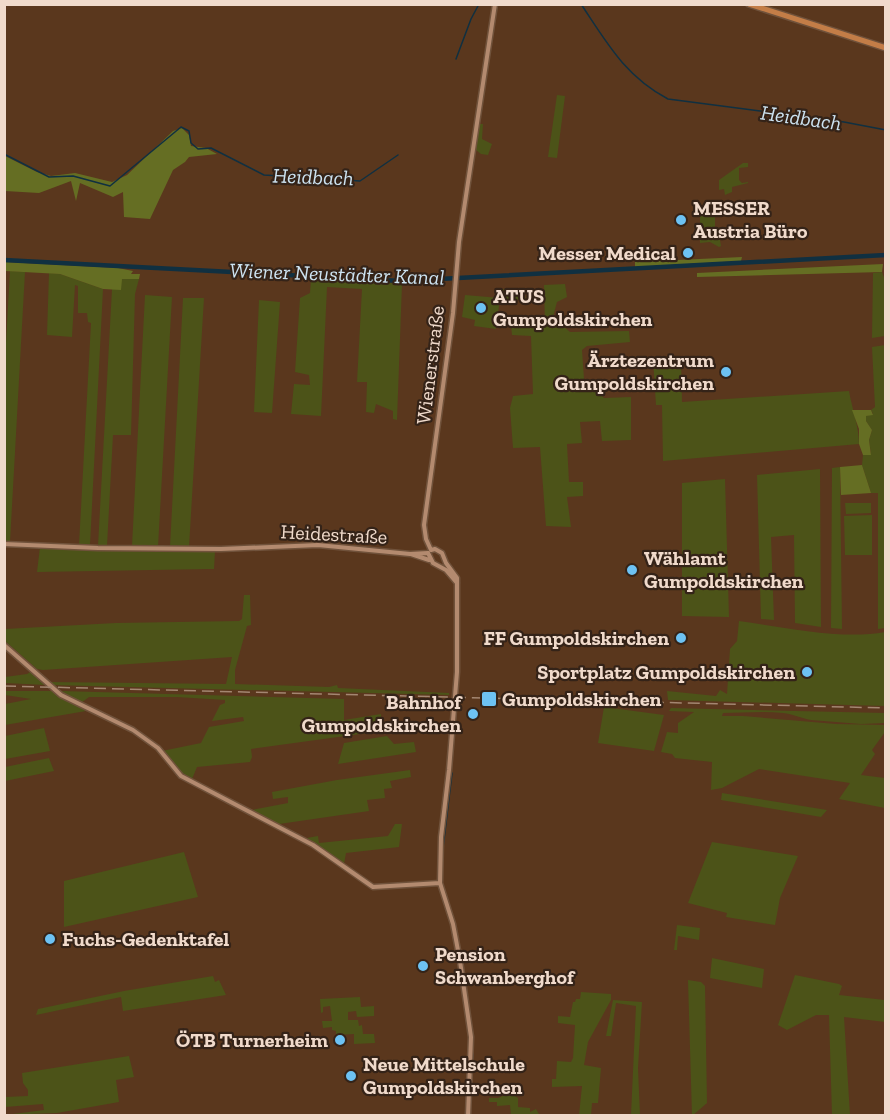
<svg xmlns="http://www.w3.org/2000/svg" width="890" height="1120" viewBox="0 0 890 1120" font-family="'Zilla Slab',serif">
  <rect width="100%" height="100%" fill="#5a371d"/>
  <path fill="#4c5318" d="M557,95L565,96L557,158L548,157Z
    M479,124H483L482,139L492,144L488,155L481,154L476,150Z
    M743,163H748V167L739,168V180L742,183L748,182V183L732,187V192L725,195L724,189L719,190V180Z
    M700,211H715V239L720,240L721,246L719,247L710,242L700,243Z
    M10,271L25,272L10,542H5L4,378Z
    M882,272L885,280V336L872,338L873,273Z
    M49,273L60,274L103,289L90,545H79L91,323L88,322L87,313H78V286L75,285L72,337L47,335Z
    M314,277L402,284L397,420L393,419V411L376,404L374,413L366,412L367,382H357L362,289L327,287L321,416L291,414L294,384L310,385L309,375L295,372L300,298L310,293L311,279Z
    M121,279H139L135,294L131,435H113L107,546H98L112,289H121Z
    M565,284L567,297L557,302L553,317L570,332L629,331L630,342L587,346L582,350L584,379L562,382V390L595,389L604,398L631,397V440L602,441L600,421L580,422L582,443L567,444L569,482H583V496L567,497L571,527L546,526L540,447L513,448L510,408L513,396L533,394L531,336L512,335L511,326H545L544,285Z
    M523,288L526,299L506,301L503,289Z
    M145,295L172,297L158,547L132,546Z
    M465,295L500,298L496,329L474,326L475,320L462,317Z
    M183,298H204L189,547H170Z
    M259,300L280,302L272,413L254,412Z
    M885,345L886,628L878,629V493H871L862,465L863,455L871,454L869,440L872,430L866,421L865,416L873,414L871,410L875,407L872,347Z
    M681,358L682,402L849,391C852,409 859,426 859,444L663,461L662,405H656L653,359Z
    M840,467L842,629L831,628L832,468Z
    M820,469L821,627L795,623L794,535L771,537L774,620L761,619L757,475Z
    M725,479L729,617L682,616V483Z
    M845,503H871V513L846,514Z
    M872,515V555H845L844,516Z
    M40,547L215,551L214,569H209L37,572Z
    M244,595H250L251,625L247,626L235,670V684L329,687L337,685L338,688L449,693V695L51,685L49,682L226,684L232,657L43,670L37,669L5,641V629L116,623L239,621L242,619Z
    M739,621C784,627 841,640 885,632V706L668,700L667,691L716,696L720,690L727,694L730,649L737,641Z
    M32,671L46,685L5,683V677L27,674Z
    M5,691H52L57,696L86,711L5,725V704L31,699L5,695Z
    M61,691L344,699V720L381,714L382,731L251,749L252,757L250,762L197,767L192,779L182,773L162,751L201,743L209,727L244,721L243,717L212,721L220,705L225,703V700L177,697H89L81,703Z
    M604,707L664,715L654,751L598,743Z
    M671,708L885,713V723L861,724L811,720C801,718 793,714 783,713C763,711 742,713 723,713L722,716H743L836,724L885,725V732L872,750L875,754L861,775L885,778V808L839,799L850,783L759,769L722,788L711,790L712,762L675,758L672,754L661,752L667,732L678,733V723L694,712L669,711Z
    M44,728L50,751L5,759V736Z
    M387,736L394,744L414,742L416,752L338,764L344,743Z
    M49,758L54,771L5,781V767Z
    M410,770L411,777L390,781L392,788L384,789L385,798L367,800L369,811L279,824L252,810L288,803V797L273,799L272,792L337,780Z
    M722,793L827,810L821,817L721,800Z
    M395,824H402L399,847L346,853L344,864L307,838L318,836L319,843L388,836Z
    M712,842L798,856L780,898L775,925L726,917L727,913L688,903Z
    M184,852L198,897L64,927V881Z
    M677,925L700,928L699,940L678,936L677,950H674Z
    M712,958L764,969L762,988L710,978Z
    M795,975L839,984L842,986L839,995L885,1000V1022L844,1017L850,1115H832L829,1015H816L787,1030L778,1025Z
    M213,976L215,982L219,980L226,995L123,1011L121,997L36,1015L38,1009L124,991Z
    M688,980L701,982L705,986L707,1103L692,1116Z
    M581,992L611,994V1000L588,1042L584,1065L601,1068L598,1103H592L591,1115H579L582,1086L552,1087V1079H556L557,1061L571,1062L573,1058L575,1025L558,1023V1016L570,1017L573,1002H575L576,999H580Z
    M360,997L361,1007L374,1006V1016L357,1017L356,1011L348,1012V1020H358L359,1026L362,1025L363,1034H374L375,1043L354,1044V1034L336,1035V1031L332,1030V1027L323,1028L322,1021H332L330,1006L323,1007V1012L321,1013L320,999Z
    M613,1000L642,1002L638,1068L640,1115H631L636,1006L616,1003L611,1036H606Z
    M129,1056L134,1077L116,1080L119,1102L57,1113L5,1115L44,1110L43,1104L5,1107V1097L28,1096V1090L23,1083L22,1073Z
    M505,1095L515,1096L518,1098V1107L530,1108V1112L536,1109L539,1114L511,1115L510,1105L497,1106V1102H489V1098H498Z"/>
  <path fill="#656e23" d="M182,128L189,135L191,146L206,148L217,154L189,157L185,162L173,170L150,219L124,217L123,192L113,197L80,183L76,201L71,181L39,193L5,191V156L37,172L51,176L75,173L112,182L127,175L173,131Z
    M742,257L741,261L635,267V262Z
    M5,262L118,268L133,271L131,274H140L139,279H122L121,290L103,289L60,274L5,271Z
    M883,264L882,272L697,277V273Z
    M852,410H871L873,415L866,416V421L872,430L869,440L871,455H863L859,444V429Z
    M862,465L871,493L841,495L840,467Z"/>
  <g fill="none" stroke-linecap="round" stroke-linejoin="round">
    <path stroke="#103041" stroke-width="1.5" d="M581,4C607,43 625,76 668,99L844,122L886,130
      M456,59L471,19L479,4
      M4,154L49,177L73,176L110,186L181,127L189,131L191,143L198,149L211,148L264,175L360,181L398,155
      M443,848L452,773
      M472,1064L473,1054"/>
    <path stroke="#103041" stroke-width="4.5" d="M4,260L401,281L886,255"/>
    <g stroke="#70523b" stroke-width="7">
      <path id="minor" d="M4,544L98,548L221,549L318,545L410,554L428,553
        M431,550L435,549L442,553L446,563L457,578V672L449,770L441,837L440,883L453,924L460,961L471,1037L468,1116
        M431,550L426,539L424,525L453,313L459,242L495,4
        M428,553L433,563L446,570L457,583
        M411,554L429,560
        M4,645L61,695L133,730L158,748L181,776L313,845L373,887L440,883"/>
    </g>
    <g stroke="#70523b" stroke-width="8">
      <path id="major" d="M749,4L886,48"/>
    </g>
    <use href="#minor" stroke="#b38a6f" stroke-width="4"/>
    <use href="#major" stroke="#c37d47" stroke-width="5"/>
    <path stroke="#a38671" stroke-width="1.5" stroke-dasharray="12 6" stroke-linecap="butt" d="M4,686L886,708"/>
  </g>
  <g fill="#6dc2f3" stroke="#342318" stroke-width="2">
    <circle cx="681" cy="220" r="6"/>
    <circle cx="688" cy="253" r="6"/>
    <circle cx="481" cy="308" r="6"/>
    <circle cx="726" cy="372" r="6"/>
    <circle cx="632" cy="570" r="6"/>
    <circle cx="681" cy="638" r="6"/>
    <circle cx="807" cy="672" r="6"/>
    <rect x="481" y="691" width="16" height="16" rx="3"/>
    <circle cx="473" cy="714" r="6"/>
    <circle cx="50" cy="939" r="6"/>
    <circle cx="423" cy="966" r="6"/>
    <circle cx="340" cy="1040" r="6"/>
    <circle cx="351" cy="1076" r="6"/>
  </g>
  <g text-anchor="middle" stroke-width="4.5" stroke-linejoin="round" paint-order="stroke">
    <g font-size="20" font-weight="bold" fill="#f0dacb" stroke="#342318" text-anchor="start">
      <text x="693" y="215">MESSER<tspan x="693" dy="23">Austria Büro</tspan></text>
      <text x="676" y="260" text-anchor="end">Messer Medical</text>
      <text x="493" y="303">ATUS<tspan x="493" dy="23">Gumpoldskirchen</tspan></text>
      <text x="714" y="367" text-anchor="end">Ärztezentrum<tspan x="714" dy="23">Gumpoldskirchen</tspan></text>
      <text x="644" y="565">Wählamt<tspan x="644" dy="23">Gumpoldskirchen</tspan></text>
      <text x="669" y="645" text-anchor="end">FF Gumpoldskirchen</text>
      <text x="795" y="679" text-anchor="end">Sportplatz Gumpoldskirchen</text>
      <text x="502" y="706">Gumpoldskirchen</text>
      <text x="461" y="709" text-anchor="end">Bahnhof<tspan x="461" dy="23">Gumpoldskirchen</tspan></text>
      <text x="62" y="946">Fuchs-Gedenktafel</text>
      <text x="435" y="961">Pension<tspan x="435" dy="23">Schwanberghof</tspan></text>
      <text x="328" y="1047" text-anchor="end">ÖTB Turnerheim</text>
      <text x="363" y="1071">Neue Mittelschule<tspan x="363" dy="23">Gumpoldskirchen</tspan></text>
    </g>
    <g font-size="20" fill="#f0dacb" stroke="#342318">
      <text transform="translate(430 365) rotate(-83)" y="7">Wienerstraße</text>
      <text transform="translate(334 534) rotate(3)" y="7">Heidestraße</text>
    </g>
    <g font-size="21" font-style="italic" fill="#cde3f1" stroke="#342318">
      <text transform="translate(801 118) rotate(8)" y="7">Heidbach</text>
      <text transform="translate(313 177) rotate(2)" y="7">Heidbach</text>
      <text transform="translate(337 274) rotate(2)" y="7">Wiener Neustädter Kanal</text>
    </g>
  </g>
  <rect width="890" height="1120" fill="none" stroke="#f0dacb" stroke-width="12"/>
</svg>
